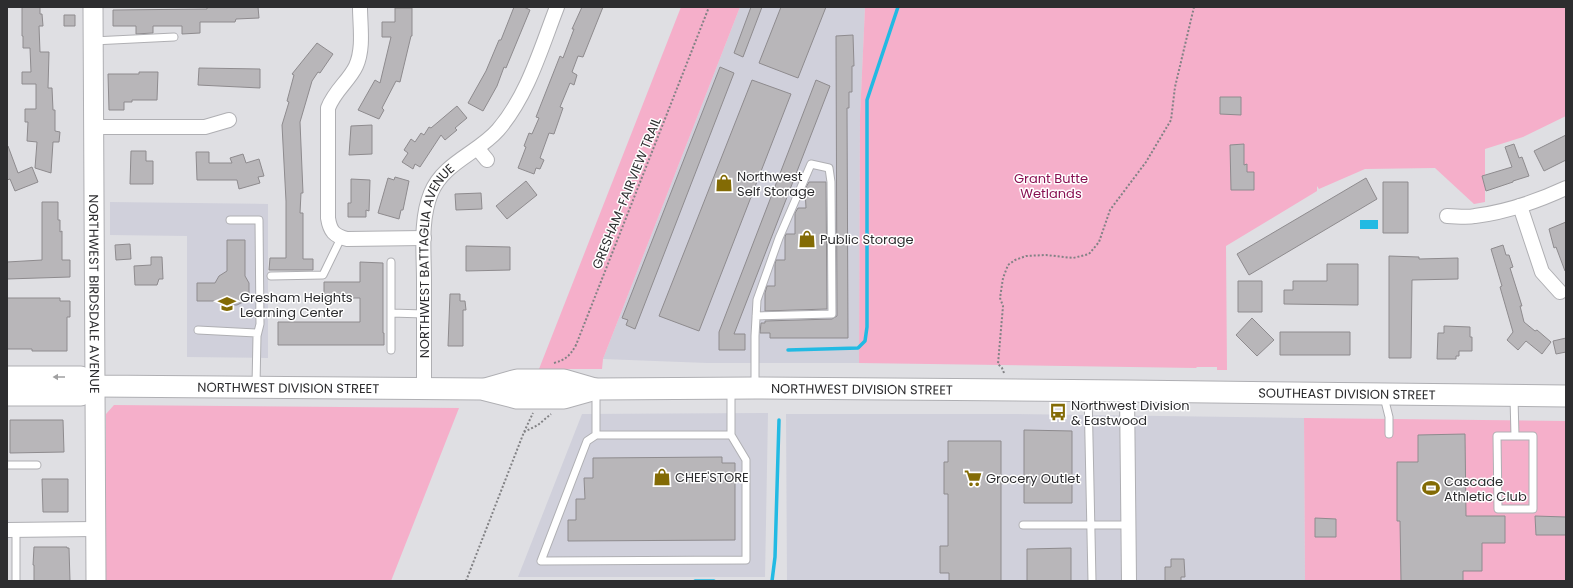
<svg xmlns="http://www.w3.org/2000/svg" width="1573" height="588" viewBox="0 0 1573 588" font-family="Poppins,sans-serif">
  <rect width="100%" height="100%" fill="#dfdfe3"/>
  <path fill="#d0d0db" d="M740,7H865L860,116L859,363H707L603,359Z
    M110,202L268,204V358L187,357V236L110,235Z
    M768,413L765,577H518L582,414Z
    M786,414H1009L1304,418L1305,581H787Z"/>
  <path fill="#f5afca" d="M681,7H740L603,359L602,369H539Z
    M865,7H1566V116L1523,137L1485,149V202L1474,204L1435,168L1365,169L1319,189L1317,186V191L1226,246L1227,370H1217V367H1197L1196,368L859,363L860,116Z
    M114,405L459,408L391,581H106V414Z
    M1304,418L1566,421V581H1305Z"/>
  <path fill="#22bae3" d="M1360,220H1378V229H1360Z"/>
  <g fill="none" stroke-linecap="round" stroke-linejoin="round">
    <path stroke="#22bae3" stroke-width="3.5" d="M788,350L858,348L865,341L867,327V100L898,7
      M695,581H714
      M772,581L775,557L779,420"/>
  </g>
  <path fill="#b8b6b9" stroke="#8e8b8e" d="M22,7H40V14H42L43,26H39L40,52H49L48,88H52L53,110H55V131L60,132L59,142H53L51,173L35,168L37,142L27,141L28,122H25V109H36V84H22V72H31L30,48H23V36H22Z
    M207,7H258L259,18L236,19L235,22H200V33L182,34V26H153V33L136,34V26H113V10L207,9Z
    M514,7H524L530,10L506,68L504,67L497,86L483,111L468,103L486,71L499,40H501Z
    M582,7H603L583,57L578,56L572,72L577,75L574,85L570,83L560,107L563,108L554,134L549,133L540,158L544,160L540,169L536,168L534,174L518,168L526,147L524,146L529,133L532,134L539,118L536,117L560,56L563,58L574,29H572Z
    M751,7H762L743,57L734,53Z
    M781,7H826L798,78L759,63Z
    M395,8H412V36H411L400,82L396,81L382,108L384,110L379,119L358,110L375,80L380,83L391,37H382V22H395Z
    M64,15H75V26H64Z
    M853,35L854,66H852V92H849V108H847L848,338H770V333H760L761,323H765V321L832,319L837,316L836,36Z
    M317,43L333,54L320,73L318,72L312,81L300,122L303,193H301L300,213H303V259H313V270H269L270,258H286V201L282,125L289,102L287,101L294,75L292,74Z
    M720,67L734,73L635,329L626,325L628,320L622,318Z
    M199,68L260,69V88L198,85Z
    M139,72H158L157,100H132V102H124V110H109L108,74H139Z
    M752,80L791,94L699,331L659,316Z
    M816,80L830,86L734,334H745V350H719V332Z
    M1220,97H1241V115L1220,114Z
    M457,106L467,118L455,128L457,130L445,140L441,135L420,167L415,164L413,169L402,162L408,153L404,150L411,139L415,142L421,133L424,135L429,127L431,128Z
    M372,125V154L349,155L351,126Z
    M1566,135V160L1544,171L1534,151Z
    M1244,144V165L1247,164V172H1254V190H1231L1230,145Z
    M1514,144L1519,158L1522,157L1529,176L1513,181V182L1486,191L1482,176L1512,167L1505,147Z
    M7,146H8L18,173L32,167L38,182L15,191L10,179L7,180Z
    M131,151H146V161H153V184H130Z
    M196,152H209V163H232L230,158L243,154L246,163L259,159L264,176L258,177L260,183L239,189L237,180H197Z
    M395,177L409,181L403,210H401L399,219L378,213L388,178L394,180Z
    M1366,178L1377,199L1249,275L1237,254Z
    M351,179L370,180L369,211L366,210V217H348V203H351Z
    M526,181L537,195L507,219L496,206Z
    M809,182H826L827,309L765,311V293L767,286H775V264L776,260H785V237L786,234H795V213L798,208H806L805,189Z
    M1383,182H1408V233H1383Z
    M481,193L482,209L456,210L455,194Z
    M42,202H58V220H60V232L62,231V260H70V277L7,279V262L42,260Z
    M1566,222V271H1565L1556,247L1554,248L1549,229Z
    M227,240H245V276L249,283V293L245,301L237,305H227L218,301H197V283H215L219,276L227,271Z
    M130,244L131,259L116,260L115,245Z
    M1503,245L1506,255H1509L1513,267L1510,268L1522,306H1520L1524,322L1535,331L1537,330L1551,342L1542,354L1526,341L1518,350L1507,340L1513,332L1500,287L1502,286L1491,249Z
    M466,246L510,247V270L466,271Z
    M1389,256L1419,257V259L1458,258V279L1412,280L1411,358H1389Z
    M151,257H162L163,279H159L157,285H135L134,266L151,265Z
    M360,262L383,263V333H384V345H278V322H360V298H324V282H360Z
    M1327,264H1358V305L1284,304V290H1293V281H1327Z
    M1238,281H1262V312H1238Z
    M450,294H460V301H465L466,310H463V346H448Z
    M7,298H60V301H70V317H67V351H32V349H7Z
    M1252,318L1274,340L1257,356L1236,335Z
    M1444,326L1470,327V337H1472V351H1459V356H1456V359H1437L1438,333H1444Z
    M1280,332H1350V355H1280Z
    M1566,338V352L1556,354L1553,341Z
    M10,420H63L64,452L10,453Z
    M1024,430L1072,431V503H1024Z
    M1465,434L1466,516H1505V543H1482V571H1463V581H1401L1400,521H1397V462H1418V435Z
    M948,441H1001V581H949V573H940V546H948V494H944V462H948Z
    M722,457V463H735V540L568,541V520H576V499H585L584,478H593V458Z
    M42,479H68V512H43Z
    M1535,516L1566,517V535H1536Z
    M1315,518L1336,519V537H1315Z
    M34,547H67V548H69L70,581H34V565H33Z
    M1071,548V581H1027V549Z
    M1171,559H1184L1185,577H1181V581H1165V567H1171Z"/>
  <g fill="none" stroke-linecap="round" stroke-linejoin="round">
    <g stroke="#afafb3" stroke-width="9">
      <path id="service" d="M93,41L174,37
        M230,220H259L260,324L257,336L256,385
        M271,276L323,275L341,238
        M391,313V262
        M198,330L257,333
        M391,350V313L424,314
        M755,386V336L757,300L779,238L811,164L829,168L831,182L832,314L756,316
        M596,392V435L587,441L541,561L746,560V460L731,435V391
        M1088,392L1092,581
        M1384,397L1389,417V434
        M1514,398L1515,436
        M596,435H731
        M1497,436H1533V509H1498Z
        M7,465H37
        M1023,525H1128
        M16,530V581"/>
    </g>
    <g stroke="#afafb3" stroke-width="16">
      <g id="minor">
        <path d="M360,7C360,26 364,48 356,66C349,81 335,90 328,108V218C330,231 334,236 347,239L424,238"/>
        <path d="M93,127H205L229,120"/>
        <path d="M478,149L487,160"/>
        <path d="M1520,206L1542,272L1560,292"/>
        <path d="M1447,216C1456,216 1466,218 1475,216C1506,212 1538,201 1566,188"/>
        <path id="s1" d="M424,389C424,353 424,316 424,280C424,252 420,220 431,193C443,163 478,153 498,130C528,95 541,48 557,7"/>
        <path d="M1127,391L1129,581"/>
        <path d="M7,530L95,529"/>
      </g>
    </g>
    <g stroke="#afafb3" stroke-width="21">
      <g id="secondary">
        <path id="s2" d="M93,7L96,581"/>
      </g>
    </g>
    <g stroke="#afafb3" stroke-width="23">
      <g id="primary">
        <path id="s3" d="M7,377H81L95,386L482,389L517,398H564L596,389L755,388L1127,391L1566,396"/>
        <path d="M485,389L517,380H564L595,389"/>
        <path d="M7,395H81L95,386"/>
      </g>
    </g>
    <path stroke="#828285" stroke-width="2" stroke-dasharray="2 2" stroke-linecap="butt" d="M554,363C565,360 570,356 576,345L709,7
      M1004,373L1002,368L998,364L1003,306L1000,298L1003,278L1008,265L1015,260L1026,256L1046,255L1073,258L1089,254L1099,242L1110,210L1146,162L1171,120L1175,87L1194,7
      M524,432L538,425L551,414
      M466,581L524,432L533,413"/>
    <use href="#service" stroke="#fff" stroke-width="7"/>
    <use href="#minor" stroke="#fff" stroke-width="14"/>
    <use href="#secondary" stroke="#fff" stroke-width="19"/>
    <use href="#primary" stroke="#fff" stroke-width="21"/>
  </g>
  <defs><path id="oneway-solid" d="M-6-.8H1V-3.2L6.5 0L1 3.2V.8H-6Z"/></defs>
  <use fill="#a0a0a1" href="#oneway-solid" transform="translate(59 377) rotate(180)"/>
  <defs>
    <g id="shop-bare" transform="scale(1.38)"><path d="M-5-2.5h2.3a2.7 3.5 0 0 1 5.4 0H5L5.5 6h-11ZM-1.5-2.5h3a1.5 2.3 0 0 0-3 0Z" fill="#836b05" stroke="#fff" stroke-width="2.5" paint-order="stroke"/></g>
    <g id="school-bare" transform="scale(1.38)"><path d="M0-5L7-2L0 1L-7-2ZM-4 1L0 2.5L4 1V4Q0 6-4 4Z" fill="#836b05" stroke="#fff" stroke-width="2.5" paint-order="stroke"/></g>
    <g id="bus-bare" transform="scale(1.38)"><path d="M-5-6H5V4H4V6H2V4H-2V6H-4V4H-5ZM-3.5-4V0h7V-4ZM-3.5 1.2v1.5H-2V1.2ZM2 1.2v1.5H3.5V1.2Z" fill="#836b05" stroke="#fff" stroke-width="2.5" paint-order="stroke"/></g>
    <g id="supermarket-bare" transform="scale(1.38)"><path d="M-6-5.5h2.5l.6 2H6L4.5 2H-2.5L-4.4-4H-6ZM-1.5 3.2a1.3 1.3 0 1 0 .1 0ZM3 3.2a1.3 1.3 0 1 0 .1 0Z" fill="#836b05" stroke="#fff" stroke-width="2.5" paint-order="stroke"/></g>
    <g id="stadium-bare" transform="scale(1.38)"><path d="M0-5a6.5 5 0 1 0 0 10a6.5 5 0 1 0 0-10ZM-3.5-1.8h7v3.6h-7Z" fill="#836b05" stroke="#fff" stroke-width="2.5" paint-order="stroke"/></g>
  </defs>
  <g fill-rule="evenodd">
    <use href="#shop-bare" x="724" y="183"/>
    <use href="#shop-bare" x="807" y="239"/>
    <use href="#school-bare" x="227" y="304"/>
    <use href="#bus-bare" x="1058" y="412"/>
    <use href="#shop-bare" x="662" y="477"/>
    <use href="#supermarket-bare" x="973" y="478"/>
    <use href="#stadium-bare" x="1431" y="488"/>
  </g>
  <g text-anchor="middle" stroke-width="3" stroke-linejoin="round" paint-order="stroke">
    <g font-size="13" fill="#2d2d2f" stroke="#fff" text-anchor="start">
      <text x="737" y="181">Northwest<tspan x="737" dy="15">Self Storage</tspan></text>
      <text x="820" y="244">Public Storage</text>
      <text x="240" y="302">Gresham Heights<tspan x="240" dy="15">Learning Center</tspan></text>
      <text x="1071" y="410">Northwest Division<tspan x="1071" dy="15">&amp; Eastwood</tspan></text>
      <text x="675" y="482">CHEF'STORE</text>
      <text x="986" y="483">Grocery Outlet</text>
      <text x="1444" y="486">Cascade<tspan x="1444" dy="15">Athletic Club</tspan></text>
    </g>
    <g font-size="13" fill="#881152" stroke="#fff">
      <text x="1051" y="183">Grant Butte<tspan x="1051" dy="15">Wetlands</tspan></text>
    </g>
    <g font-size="13" fill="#2d2d2f" stroke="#fff">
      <text transform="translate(626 193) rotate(-68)" y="5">GRESHAM-FAIRVIEW TRAIL</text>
      <text dy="5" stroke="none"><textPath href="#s1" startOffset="131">NORTHWEST BATTAGLIA AVENUE</textPath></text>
      <text dy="5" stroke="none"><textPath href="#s2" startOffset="287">NORTHWEST BIRDSDALE AVENUE</textPath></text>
      <text dy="5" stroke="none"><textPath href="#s3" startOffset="284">NORTHWEST DIVISION STREET</textPath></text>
      <text dy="5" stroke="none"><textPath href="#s3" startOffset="860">NORTHWEST DIVISION STREET</textPath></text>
      <text dy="5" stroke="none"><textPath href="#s3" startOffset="1345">SOUTHEAST DIVISION STREET</textPath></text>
    </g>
  </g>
  <rect width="1573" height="588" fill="none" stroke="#2d2d2f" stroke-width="16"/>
</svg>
